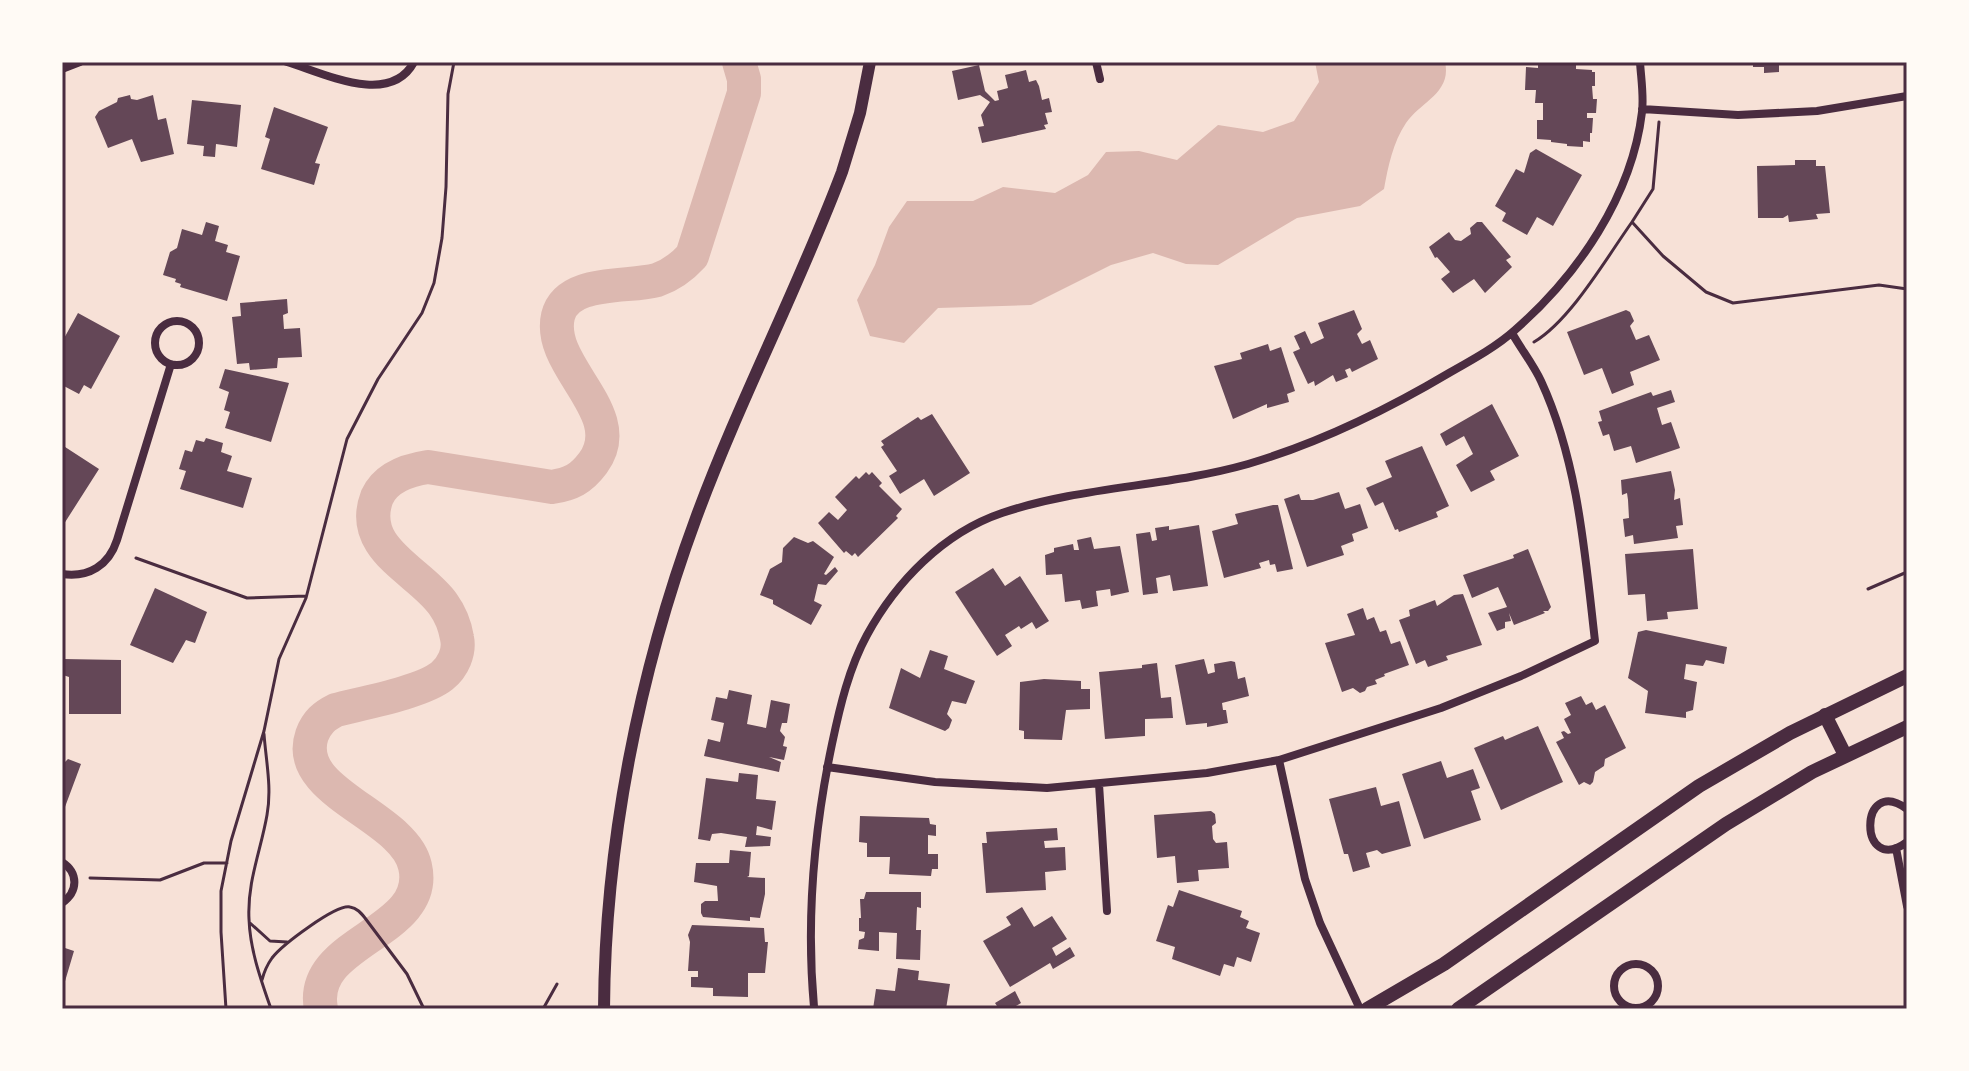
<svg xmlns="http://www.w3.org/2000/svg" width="1969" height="1071" viewBox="0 0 1969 1071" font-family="'Source Serif 4',serif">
  <rect width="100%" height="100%" fill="#f7e1d7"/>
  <path fill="#dcb8b0" d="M1315,62H1445C1452,93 1420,102 1406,123C1393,142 1388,167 1384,189L1360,206L1297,218L1218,265L1186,264L1153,253L1111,265L1031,305L938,308L904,343L870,336L857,300L875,265L889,227L907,201H973L1003,187L1055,193L1088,175L1106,152L1139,151L1177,160L1218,125L1263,132L1294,121L1319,82Z"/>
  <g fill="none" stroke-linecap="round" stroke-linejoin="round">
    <path stroke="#dcb8b0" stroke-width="34" d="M321,1009C307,940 431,934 415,866C404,815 292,793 312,735C317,722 324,716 336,710C363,703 422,692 442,676C453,667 460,652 457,638C455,626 451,615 443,604C420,571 357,549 377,497C386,477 408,470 428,467L552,487C571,484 581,479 593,463C630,413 546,367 558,316C567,279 628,288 657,280C671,275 682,267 692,256L744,93V79L739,62"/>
  </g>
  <path fill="#644757" d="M1538,62H1576V69L1592,70V72H1595V86H1592L1593,99H1597L1596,113H1587V118H1593L1592,133H1590V142L1583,141V147L1567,146V144L1551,142V140L1537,139V120H1543V103H1535L1536,90H1525L1526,67L1538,68Z
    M1748,62H1787V64L1779,65V72L1764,73V67H1753V65H1748Z
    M979,65L985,91L995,101L999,100L997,91L1008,88L1005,75L1026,70L1029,82L1036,80L1039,86L1042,100L1049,98L1052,112L1045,113L1048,124L1044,125L1046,129L982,143L978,127L984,126L981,115L990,102L980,95L958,100L952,71Z
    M130,95L131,99L137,100L153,95L158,120L166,118L174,154L141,162L132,139L108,148L95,117L99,111L117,102L118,98Z
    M192,100L241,105L237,147L216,144L215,157L203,156L204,146L187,144Z
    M274,107L328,127L315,163L320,164L314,185L261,169L270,139L265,137Z
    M1536,149L1582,175L1553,226L1537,217L1527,235L1502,221L1506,213L1495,206L1516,169L1524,173L1530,153Z
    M1795,160H1816V166H1825L1830,213L1816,214L1818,219L1789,222L1788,215L1783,218H1758L1757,166L1795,165Z
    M206,222L219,226L215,241L228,245L226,252L240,256L227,301L180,287L181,284L175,282L176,279L163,275L170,252L177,248L182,229L202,235Z
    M1477,222H1482L1511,257L1506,260L1512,267L1485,293L1474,279L1453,293L1441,279L1450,272L1437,257L1435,258L1429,247L1449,232L1455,240L1461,241L1471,234L1470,228Z
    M287,299L288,313L283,315L284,329L300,328L302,357L278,358L277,368L250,370L249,363L237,364L232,317L241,316L240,303Z
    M1354,310L1362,329L1357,334L1362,344L1370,340L1378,359L1352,372L1350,368L1345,370L1348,377L1336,382L1333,375L1315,386L1314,381L1308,384L1293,352L1300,349L1294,336L1305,331L1311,344L1324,338L1318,323Z
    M1626,310L1630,312L1634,321L1630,326L1636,340L1649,335L1660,360L1630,372L1634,385L1612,394L1602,368L1584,375L1567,332Z
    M78,313L120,336L91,389L84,385L79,394L62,385V342Z
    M1268,344L1270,351L1281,347L1295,391L1287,394L1289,402L1267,408V404L1233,419L1214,366L1242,359L1240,353Z
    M225,369L289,383L271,442L225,428L230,412L224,410L229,392L219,388Z
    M1671,390L1675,402L1657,408L1662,425L1671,422L1680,448L1636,463L1631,446L1614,451L1609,434L1603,436L1598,422L1602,421L1599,411L1651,392L1653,396Z
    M1492,404L1519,456L1490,471L1495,480L1471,492L1456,465L1473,454L1464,436L1446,446L1440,434Z
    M932,414L970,473L934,496L924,479L900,494L889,476L897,471L881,447L884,445L881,441L918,417L921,420Z
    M206,438L223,443L221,452L232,456L227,471L252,478L243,508L180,489L186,471L179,469L185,450L192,452L196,440L204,442Z
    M62,445L99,469L62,527Z
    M1422,446L1449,506L1436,512L1438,517L1399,532L1398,529L1395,530L1383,502L1375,506L1366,488L1392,477L1385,461Z
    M1671,471L1675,490L1674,500L1680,498L1683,525L1676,526L1678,538L1634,544L1633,535L1625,537L1623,519L1629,518L1628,500L1627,493L1622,495L1621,480Z
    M866,472L869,475L872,472L882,483L879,486L902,509L896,516L898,518L858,557L855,553L852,556L846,551L844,553L818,523L829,512L838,520L847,510L835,497L856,476L859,479Z
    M1339,492L1345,509L1360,504L1368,528L1352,534L1354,541L1341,546L1344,555L1307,567L1284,499L1299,494L1301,500H1313Z
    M1273,505H1278L1293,569L1277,572L1275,564L1270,565L1269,560L1259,563L1261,568L1224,578L1212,531L1238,524L1235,514Z
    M1199,525L1208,586L1173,591L1170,575L1156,578L1158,593L1143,595L1136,534L1150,532L1152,541L1157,540L1155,528L1169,526V530Z
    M794,537L808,543L813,541L834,557L824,574L826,575L835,567L838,571L826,585L818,584L814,601L822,605L811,625L773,604V600L760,595L770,569L782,562L783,548Z
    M1091,537L1094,549L1120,546L1129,592L1111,596L1110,589L1096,591L1098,606L1082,609L1080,600L1065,602L1062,574L1046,575L1045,555L1054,552V548L1073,544L1074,550H1079L1077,540Z
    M1528,549L1551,607L1548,611H1543L1545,613L1514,625L1509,613L1511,621L1505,622V628L1497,631L1488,613L1507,607L1498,587L1472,598L1463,575L1514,558L1513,555Z
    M1693,549L1698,609L1667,612L1668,619L1647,621L1645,594L1628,595L1625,554Z
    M993,568L1005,586L1020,576L1049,621L1036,629L1032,622L1021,629L1019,626L1005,635L1012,646L997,656L955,592Z
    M155,588L207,612L195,643L186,640L173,663L130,645Z
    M1463,594L1482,645L1446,656L1448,660L1428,667L1425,660L1416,664L1399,620L1410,616L1409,610L1435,600L1437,606L1454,595Z
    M1363,608L1367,620L1374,617L1380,632L1386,630L1391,644L1400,641L1409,665L1384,674L1385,676L1375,680L1377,684L1367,687L1365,691L1360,693L1353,688L1342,692L1325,643L1355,635L1347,614Z
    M1646,630L1727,647L1724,664L1706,660L1703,666L1686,664L1684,679L1697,682L1693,710L1686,712V718L1645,713L1648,691L1628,678L1638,632Z
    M930,650L948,656L944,669L975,681L966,704L952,701L947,714L952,720L949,728L945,731L889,708L901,668L920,678Z
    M63,659L121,660V714H69V677L63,675Z
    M1204,659L1208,674L1215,672L1214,664L1231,661L1235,662L1238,679L1245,677L1249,696L1222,703L1223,710H1226L1228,723L1207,727V723L1186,725L1175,665Z
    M1157,663L1161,698L1171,697L1173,718L1145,719V736L1105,739L1099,672L1142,668V665Z
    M1044,679L1081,681V689H1090V709L1066,710L1062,740L1024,739V731L1019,730L1020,682Z
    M729,690L752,695L747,724L766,728L771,700L790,704L787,723H782L780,731L785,737L783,746L787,747L784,760L769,757L781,762L779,772L704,756L708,739L720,742L724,723L711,720L716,697L727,699Z
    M1581,696L1586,705L1592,702L1596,710L1605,705L1626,748L1605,759L1604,766L1595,772L1593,782L1590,785L1584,782L1579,785L1556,742L1564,738L1561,732L1564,731L1568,734L1571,733L1564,719L1571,715L1565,703Z
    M1538,726L1563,782L1501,810L1474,748L1503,736L1505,740Z
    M68,759L81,764L62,815V762L64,763Z
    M1441,761L1447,778L1473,769L1480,788L1471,791L1481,820L1424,839L1402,774Z
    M739,773L758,775L756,799L776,801L772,830L757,826L756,835L771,837L770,846L745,847L747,837L721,833L712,834L710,841L698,839L706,778L738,782Z
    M1376,787L1381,806L1399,801L1411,846L1382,854L1377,850L1366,853L1370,867L1353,872L1348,854H1344L1329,799Z
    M1211,811L1215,814L1216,823L1212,826L1213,839L1216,843L1227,842L1229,868L1198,870L1199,881L1177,883L1175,856L1157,858L1154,815Z
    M860,816L929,818L930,824L936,825V836L928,835V854H938V869H932L931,876L889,874L890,857H867V843L859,842Z
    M1057,828L1058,840L1044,841L1045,848L1065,847L1066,870L1045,872L1046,890L986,893L982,843H987L986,832Z
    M730,850L751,852L749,876L747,877L765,878V894L760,918L750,917V921L703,917L701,913V904L705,901H718L717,886L694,882L696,863H729Z
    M1179,890L1242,911L1240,917L1249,921L1246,928L1260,933L1251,962L1237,957L1234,967L1224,964L1220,976L1172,959L1175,947L1156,941L1168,905L1173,907Z
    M866,892H921V908L917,907L916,930H921L920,960L896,959L897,933L879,932V951L858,949L859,940L864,938L865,932L859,931V918H861L860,899H864Z
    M1022,907L1034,927L1052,916L1067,939L1052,948L1056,956L1070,947L1075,956L1053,969L1050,963L1010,987L983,941L1011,925L1006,917Z
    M692,925L764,928L765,942H768L765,973H748V997L713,996V988L691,987V977H698V971H688L690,942L688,935Z
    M62,947L74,951L63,988H62Z
    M898,968L919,971L918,980L950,984L946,1009H873L876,989L895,991Z
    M1015,991L1021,1003L1011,1009H999L995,1003Z"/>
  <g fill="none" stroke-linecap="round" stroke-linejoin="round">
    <path stroke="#4a2c40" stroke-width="3" d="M1659,122L1653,189L1632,222L1663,256L1706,292L1733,303L1879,285L1907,289
      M1534,342C1571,320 1607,257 1632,222
      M136,558L247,598L306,596
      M1868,589L1907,572
      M264,734C266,761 272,788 267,815C261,850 247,882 249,919C250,950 261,980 271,1009
      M90,878L160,880L204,863H227
      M250,923L270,941L287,942
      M262,980C264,972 267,965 272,958C282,945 336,904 350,907C357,908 361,913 365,918L407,974L424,1009
      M226,1009L221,932V891L231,841L264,731L279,659L306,598L347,439L378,379L422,313L434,283L442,238L446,187L448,94L454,62
      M543,1009L557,984"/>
    <path stroke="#4a2c40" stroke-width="8" d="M287,62C323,73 390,107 414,62
      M1096,62L1100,79
      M62,69L80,62
      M1642,109L1738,115L1817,111L1907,96
      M155 343a22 22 0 1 1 44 0a22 22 0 1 1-44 0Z
      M62,574C89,578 109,565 117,540L171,364
      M1279,760L1305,879L1320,923L1360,1009
      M827,767L935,782L1047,788L1207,773L1279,760L1441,708L1521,676L1595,641C1585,554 1578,461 1541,381C1533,364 1521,349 1512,333
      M1099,784L1107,911
      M1907,809C1858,773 1858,878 1907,842
      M1896,848L1907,906
      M62,862C79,873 78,892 62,903
      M1614 986a22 22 0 1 1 44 0a22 22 0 1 1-44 0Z
      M814,1007C806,919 814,830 832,744C840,706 849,668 867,635C896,582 943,533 1002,513C1082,486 1167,487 1248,464C1319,443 1385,411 1449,373C1472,360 1496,347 1515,330C1578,275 1632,196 1642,112C1644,96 1641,78 1640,62"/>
    <path stroke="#4a2c40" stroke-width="12" d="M604,1009C605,844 639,672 696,518C739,401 798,289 842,172L860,113L870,62"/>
    <path stroke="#4a2c40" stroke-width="14" d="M1825,715L1845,755
      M1367,1009L1444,964L1699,786L1790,733L1907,676
      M1458,1009L1726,824L1812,772L1907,727"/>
  </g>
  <rect width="1969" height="1071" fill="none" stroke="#fffaf5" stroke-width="128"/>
  <rect x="64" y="64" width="1841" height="943" fill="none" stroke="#4a2c40" stroke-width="3"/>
</svg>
